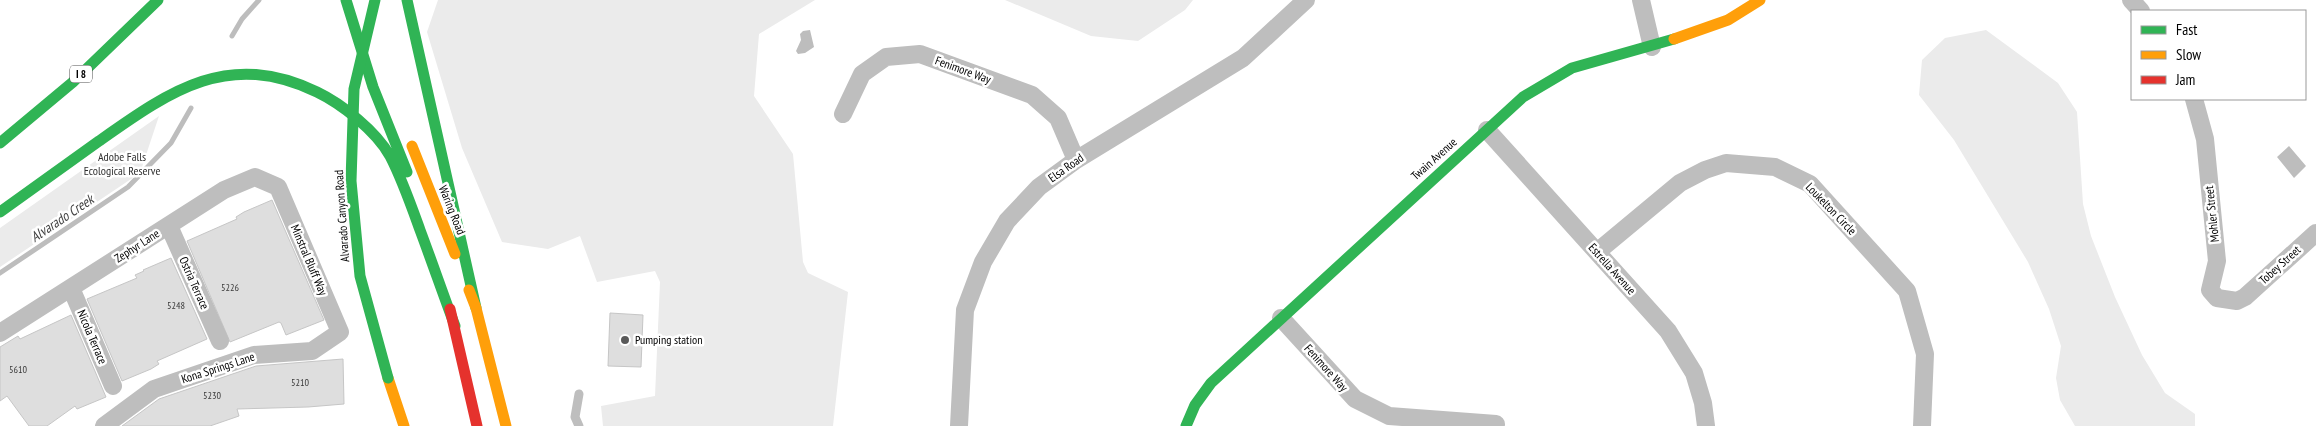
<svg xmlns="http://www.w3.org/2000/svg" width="2316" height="426" viewBox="0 0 2316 426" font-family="'PT Sans Narrow',sans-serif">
  <rect width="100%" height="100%" fill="#fff"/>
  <path fill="#ebebeb" d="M438,0H815L759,34L754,96L793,154L803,262L808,273L848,292L833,426H603L601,406L655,396L660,282L655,271L597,282L580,236L548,249L502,242L462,148L427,32Z
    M1005,0H1193L1185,10L1138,41L1091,36Z
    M1986,30L2058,83L2077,112L2083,204L2091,236L2115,297L2142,355L2165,393L2195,414V426H2075L2060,400L2056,378L2061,346L2049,309L2028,262L1954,140L1919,95L1922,60L1945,38Z
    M159,116L140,173L0,267V228Z"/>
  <path fill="#bdbdbd" d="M810,30L814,47L805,53L798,54L796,51L801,40L800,34L803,31Z
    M2289,146L2306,166L2294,178L2277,157Z"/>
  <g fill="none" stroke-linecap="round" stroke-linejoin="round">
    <path stroke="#bdbdbd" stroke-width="5" d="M232,36L242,19L259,0
      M0,273L128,187L171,143L191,108"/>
  </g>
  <path fill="#dedede" stroke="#c6c6c6" d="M272,200L324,320L286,335L281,323L279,322L230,342L187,241L237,219L236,217L244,212Z
    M171,258L207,339L157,361L159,364L151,369L122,381L87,299L137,278L135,275L144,271L143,270Z
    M610,313L643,315L641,367L608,366Z
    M71,315L106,397L77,409L75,406L47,426H29L7,396L0,401V347L18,336L20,339Z
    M343,359L344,404L308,407L237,409L239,416L210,426H122L159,399L256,366Z"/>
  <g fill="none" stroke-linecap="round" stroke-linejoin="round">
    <path stroke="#bebebe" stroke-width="9" d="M579,426L575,417L579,394"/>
    <path stroke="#bebebe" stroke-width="18" d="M1641,0L1652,47
      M2131,0L2141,11
      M2194,99L2205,139L2217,261L2210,290L2217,298L2237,301L2245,297L2316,233
      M843,114L862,74L886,57L920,54L1032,95L1058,118L1076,160
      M1487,130L1668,331L1694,373L1703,403L1706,426
      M169,226L220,341
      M1597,252L1680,183L1705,170L1726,163L1775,167L1810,184L1907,291L1925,354L1922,426
      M71,288L113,386
      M1281,318L1355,399L1389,416L1496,424
      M0,333L224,190L255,177L278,187L340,332L312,351L254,355L154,389L104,426
      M959,426L965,310L983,262L1007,221L1039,187L1076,160L1243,58L1306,0"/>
    <path stroke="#30b455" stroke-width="11" d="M346,0L373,87L407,172
      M407,0L476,308
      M0,143L73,82L158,0
      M0,212C33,188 66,165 99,141C170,91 228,49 317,92C342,104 376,131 390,156C402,179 411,205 420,230C432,262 443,294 455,326
      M1186,426L1195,405L1211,383L1523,97L1572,68L1674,39"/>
    <path stroke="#ff9f0a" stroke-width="11" d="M1674,39L1728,20L1760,0
      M412,146L455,254
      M469,290L476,308L506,426
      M388,378L404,426"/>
    <path stroke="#e5322d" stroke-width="11" d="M450,309L477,426"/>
    <path stroke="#30b455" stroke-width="11" d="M375,0L354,89L351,181L360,276L388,378"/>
  </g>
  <circle fill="#595959" stroke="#fff" stroke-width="2" cx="625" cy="340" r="5"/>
  <g text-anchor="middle" stroke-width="5" stroke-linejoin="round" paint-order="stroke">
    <g font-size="10" fill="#383838">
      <text x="230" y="291">5226</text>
      <text x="176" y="309">5248</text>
      <text x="18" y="373">5610</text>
      <text x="300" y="386">5210</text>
      <text x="212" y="399">5230</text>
    </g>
    <rect fill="#fff" stroke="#4c4c4c" stroke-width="1" x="70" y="65.5" width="22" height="17" rx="4"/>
    <g font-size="11" font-weight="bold" fill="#000">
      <text x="81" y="78">I 8</text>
    </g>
    <g font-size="12" fill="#000" stroke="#fff">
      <text transform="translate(963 70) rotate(20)" y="4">Fenimore Way</text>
      <text transform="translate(1434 159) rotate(-42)" y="4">Twain Avenue</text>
      <text transform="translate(1066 168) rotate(-35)" y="4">Elsa Road</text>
      <text transform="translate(1831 209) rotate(46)" y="4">Loukelton Circle</text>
      <text transform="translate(452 210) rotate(68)" y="4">Waring Road</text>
      <text transform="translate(2212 214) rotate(-96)" y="4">Mohler Street</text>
      <text transform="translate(342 216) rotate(-94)" y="4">Alvarado Canyon Road</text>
      <text transform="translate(137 246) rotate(-33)" y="4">Zephyr Lane</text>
      <text transform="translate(309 260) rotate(67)" y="4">Minstral Bluff Way</text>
      <text transform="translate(2280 265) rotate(-42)" y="4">Tobey Street</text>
      <text transform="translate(1612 269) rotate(48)" y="4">Estrella Avenue</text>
      <text transform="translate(194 283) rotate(66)" y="4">Ostria Terrace</text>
      <text transform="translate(92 337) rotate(67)" y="4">Nicola Terrace</text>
      <text transform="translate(218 368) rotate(-18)" y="4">Kona Springs Lane</text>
      <text transform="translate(1326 368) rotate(48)" y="4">Fenimore Way</text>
    </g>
    <g font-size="12" fill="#313131" stroke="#fff">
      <text x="122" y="161">Adobe Falls<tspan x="122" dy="14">Ecological Reserve</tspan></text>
    </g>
    <g font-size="12" fill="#000" stroke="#fff" text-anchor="start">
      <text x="635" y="344">Pumping station</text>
    </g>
    <g font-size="14" font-style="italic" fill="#424242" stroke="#fff">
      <text transform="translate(62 218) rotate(-34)" y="5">Alvarado Creek</text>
    </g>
  </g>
  <rect x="2131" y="10" width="175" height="90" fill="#ffffff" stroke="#999999"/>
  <rect x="2141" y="26" width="25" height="8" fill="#30b455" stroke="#999999"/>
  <text x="2176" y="35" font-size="15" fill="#000000">Fast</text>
  <rect x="2141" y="51" width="25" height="8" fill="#ff9f0a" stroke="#999999"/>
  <text x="2176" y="60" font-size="15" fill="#000000">Slow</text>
  <rect x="2141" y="76" width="25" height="8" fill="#e5322d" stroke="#999999"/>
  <text x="2176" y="85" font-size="15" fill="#000000">Jam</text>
</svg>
